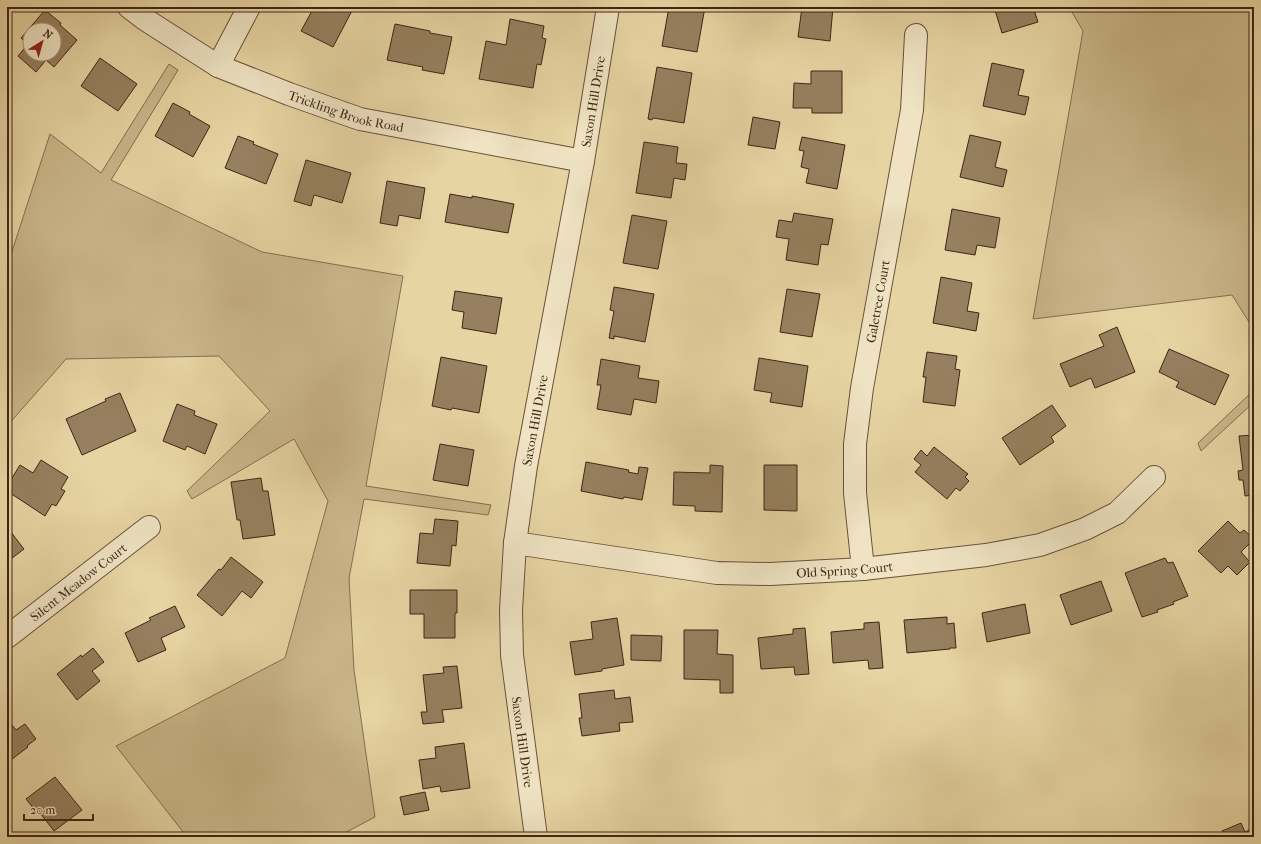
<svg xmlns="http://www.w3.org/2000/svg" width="1261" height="844" viewBox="0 0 1261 844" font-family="'IM FELL French Canon',serif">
  <rect width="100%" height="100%" fill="#e6d4a2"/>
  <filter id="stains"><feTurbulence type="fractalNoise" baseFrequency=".005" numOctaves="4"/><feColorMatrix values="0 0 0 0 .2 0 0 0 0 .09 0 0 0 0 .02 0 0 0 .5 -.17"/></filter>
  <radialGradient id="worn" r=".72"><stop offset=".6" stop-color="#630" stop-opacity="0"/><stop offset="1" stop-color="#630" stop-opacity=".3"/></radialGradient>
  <path fill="#cab68a" stroke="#856e50" d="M1069,7H1254V330L1232,295L1033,319L1083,31Z
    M169,64L178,70L111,180L262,252L403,276L366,486L491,505L488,515L364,499L349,578L354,670L375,817L337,837H187L116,746L285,658L328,501L294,439L192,499L187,491L270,411L219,356L66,359L7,426V267L50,134L101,173Z
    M1254,390V402L1201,451L1198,443Z"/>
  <path fill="#96805f" stroke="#402517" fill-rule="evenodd" d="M314,7H354L333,47L301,31Z
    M669,7H705L697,52L662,46Z
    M802,7H833L830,41L798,37Z
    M994,7H1033L1038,22L1002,33Z
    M44,11L45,13L46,11L61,23L60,25L77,40L54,67L46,60L36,72L18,56L28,44L21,38ZM30,30H54V54H30Z
    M510,19L544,26L542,38L546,39L541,65L537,64L533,88L479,79L486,41L506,45Z
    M395,24L430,31V33L452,37L444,74L422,70L423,67L387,60Z
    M100,58L137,84L118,111L81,86Z
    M992,63L1024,70L1018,95L1029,97L1025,115L983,106Z
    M657,67L692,73L684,123L653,118L652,120L648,119Z
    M811,71H842V113H812V108H793L794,83L811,84Z
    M173,103L190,112L189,114L210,126L193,157L155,136Z
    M753,117L780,122L775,149L748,145Z
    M970,135L1001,142L995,167L1007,170L1003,187L960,177Z
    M238,136L254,142L253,144L278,154L266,184L225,168Z
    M802,137L845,145L837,189L806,183L809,169L801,167L804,151L799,150Z
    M644,142L678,147L676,163L687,164L685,180L674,178L671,198L636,193Z
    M306,160L351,173L342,203L314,195L311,206L294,201Z
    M387,181L425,188L420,219L399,215L397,226L380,223Z
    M450,194L472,198V196L514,204L508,233L445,222Z
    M952,209L1000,218L995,248L977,245L975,255L945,250Z
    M794,213L833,219L828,245L821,244L818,265L786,260L789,239L776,237L779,220L792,222Z
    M632,215L667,221L658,269L623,263Z
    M941,277L972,283L967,311L979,313L976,331L933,323Z
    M614,287L654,294L645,342L614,336V339L609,338L614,311L610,310Z
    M787,289L820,294L812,337L780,332Z
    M455,291L502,298L496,334L462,328L464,312L452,310Z
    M1117,327L1135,372L1095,388L1091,378L1070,387L1060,364L1104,346L1099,335Z
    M1169,349L1229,375L1215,405L1176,387L1179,382L1159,372Z
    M927,352L957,356L955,369L960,370L955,406L923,402L926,377H923Z
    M441,357L487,366L479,413L452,408L451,410L432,406Z
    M759,358L808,366L802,407L770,402L772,393L754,390Z
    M601,359L640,366L638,378L659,381L656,403L634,399L631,415L597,409L601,385H597Z
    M120,393L136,431L82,455L66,419L106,401L105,399Z
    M177,404L195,411L194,415L217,424L205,454L187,446L185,450L163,441Z
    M1052,405L1066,426L1051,437L1054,442L1020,465L1002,438Z
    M1254,435V495L1245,496L1243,480H1239L1238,471L1243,470L1239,436Z
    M440,444L474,450L468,486L433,480Z
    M934,447L968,474L965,477L969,481L960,491L956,488L947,499L915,472L921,465L914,459L921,450L927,456Z
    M41,460L68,477L61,489L65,491L56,506L52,504L45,516L7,491V486L20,465L33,473Z
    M586,462L629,470L628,472L638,474L639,467L648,468L642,500L624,497L623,499L581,491Z
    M710,465L723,466L722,512L695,511V506L673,505L674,472L710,473Z
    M764,465H797V511L764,510Z
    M261,478L263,491H268L275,535L243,539L240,520H237L231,482Z
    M435,519L458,521L456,546L452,545L450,566L417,563L420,533L433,534Z
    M1228,521L1240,533L1244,530L1254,539L1241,552L1250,562L1237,575L1228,566L1221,573L1198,551Z
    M7,527L24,549L7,562Z
    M231,557L263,582L251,598L242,591L222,616L197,595L219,569L221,570Z
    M1165,558L1168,563L1173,562L1188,596L1173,602L1174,604L1157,610L1158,612L1142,617L1125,573Z
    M1101,581L1112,611L1071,625L1060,595Z
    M410,590H457V613H455V638H424V614H410Z
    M1025,604L1030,633L987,642L982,613Z
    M175,606L185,627L161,638L166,650L138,662L125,633L151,620L149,618Z
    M947,617V624L954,623L956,648H950V649L907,653L904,620Z
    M617,618L624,665L602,669V671L575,675L570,642L593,639L591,622Z
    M879,622L883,668L869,669L868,660L833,663L831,632L864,629V623Z
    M805,628L809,674L795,675L794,667L761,669L758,638L793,634V629Z
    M684,630H718L717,654L733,655V693H720V680L684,679Z
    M631,635L662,636L661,661L631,660Z
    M93,648L104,662L92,671L100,681L77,700L57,674L81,655L82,657Z
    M457,666L462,708L442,710L444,722L423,724L421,712H427L423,675L444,673L443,667Z
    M614,690L615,699L630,697L633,722L619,723L620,731L582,736L579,718H582L579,694Z
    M7,719L16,730L25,724L36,739L27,746L28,747L7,763Z
    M464,743L470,788L441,792L440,786L423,789L419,760L436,758L435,747Z
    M55,777L82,810L54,831L40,813L38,814L26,799Z
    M425,792L429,810L404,815L400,797Z
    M1241,823L1245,832L1254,828V837H1221L1224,836L1222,831Z"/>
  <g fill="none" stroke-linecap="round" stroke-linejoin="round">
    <g stroke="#6a513a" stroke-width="24">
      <g id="minor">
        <path id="s1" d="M129,7L146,20L218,66L289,94L360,119L583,161"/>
        <path d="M218,66L249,7"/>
        <path id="s2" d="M515,543L717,573L770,574L863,569L986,555L1040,545L1085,529L1117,513L1154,477"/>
        <path id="s3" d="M863,569L855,493V444L862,388L912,110L916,35"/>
        <path id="s4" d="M7,637L149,527"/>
        <path id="s5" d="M536,837L512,655L511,610L515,543L526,466L583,161L608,7"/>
      </g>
    </g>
    <use href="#minor" stroke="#efe3c3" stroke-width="22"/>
  </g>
  <g text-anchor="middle" stroke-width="4" stroke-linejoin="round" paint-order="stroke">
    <g font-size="13" fill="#402517" stroke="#efe3c3">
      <text dy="5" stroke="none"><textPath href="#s5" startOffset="744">Saxon Hill Drive</textPath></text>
      <text dy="5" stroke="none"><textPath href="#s1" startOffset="243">Trickling Brook Road</textPath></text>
      <text dy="5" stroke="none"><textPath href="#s3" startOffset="270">Galetree Court</textPath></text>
      <text dy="5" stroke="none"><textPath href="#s5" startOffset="420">Saxon Hill Drive</textPath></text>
      <text dy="5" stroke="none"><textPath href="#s2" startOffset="332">Old Spring Court</textPath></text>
      <text dy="5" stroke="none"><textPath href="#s4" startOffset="90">Silent Meadow Court</textPath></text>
      <text transform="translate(523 742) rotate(82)" y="5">Saxon Hill Drive</text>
    </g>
  </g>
  <rect width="1261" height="844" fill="none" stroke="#e6d4a2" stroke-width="24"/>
  <rect x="8" y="8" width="1245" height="828" fill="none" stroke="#402517" stroke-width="2"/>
  <rect x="12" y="12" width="1237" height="820" fill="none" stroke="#402517"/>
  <g transform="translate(42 42) rotate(37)"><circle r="19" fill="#efe3c3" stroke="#a9977e"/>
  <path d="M0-3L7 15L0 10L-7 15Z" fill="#8f2418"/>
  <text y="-6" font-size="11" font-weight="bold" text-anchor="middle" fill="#402517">N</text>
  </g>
  <path d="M24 814v6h69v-6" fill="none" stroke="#402517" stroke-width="2"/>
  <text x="30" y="814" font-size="12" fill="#402517" stroke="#efe3c3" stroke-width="3" paint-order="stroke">20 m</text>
  <rect width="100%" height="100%" filter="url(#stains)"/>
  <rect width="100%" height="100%" fill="url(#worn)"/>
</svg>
